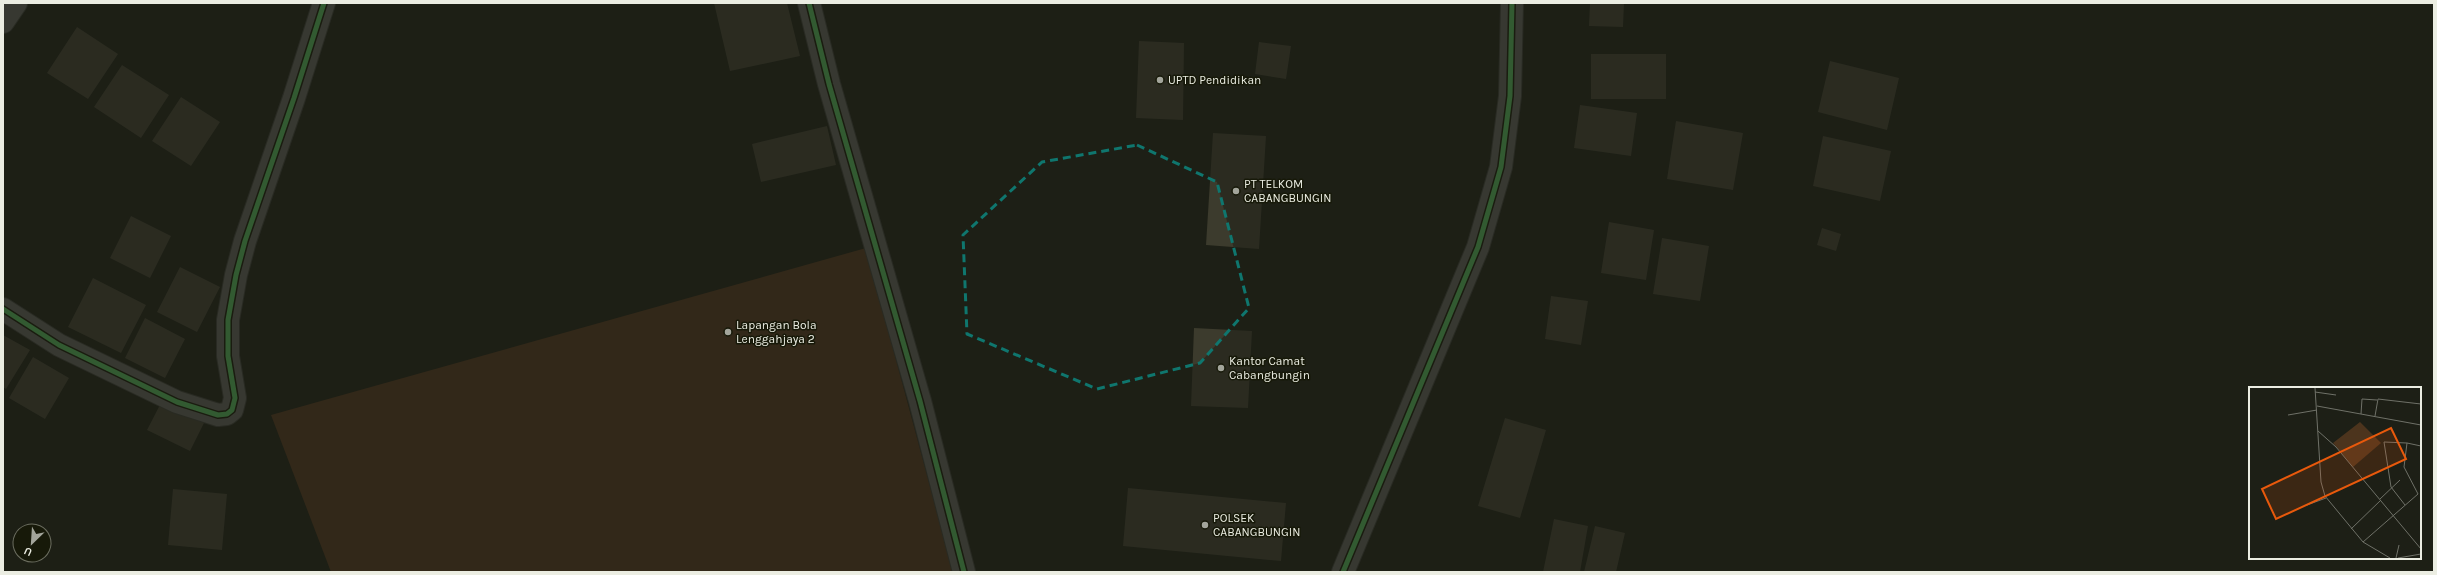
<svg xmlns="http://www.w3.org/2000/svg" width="2437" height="575" viewBox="0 0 2437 575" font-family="Karla,sans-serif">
  <rect width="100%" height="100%" fill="#1d1f16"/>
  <path fill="#4c341d" d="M866,248L953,572H331L271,415Z"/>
  <path fill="#3c3b2d" d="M714,3H787L800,56L730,71Z
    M1590,3H1624L1623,27L1589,26Z
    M77,27L118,54L88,99L47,73Z
    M1139,41L1184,43L1183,120L1136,118Z
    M1259,42L1291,46L1286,79L1255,74Z
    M1591,54H1666V99H1591Z
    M1830,61L1899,78L1887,130L1818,112Z
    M122,65L169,95L141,138L94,107Z
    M181,97L220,122L191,166L152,141Z
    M1580,105L1637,113L1631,156L1574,148Z
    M1676,121L1743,133L1733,190L1667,179Z
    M827,126L836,165L761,182L752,144Z
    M1213,133L1266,136L1259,249L1206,245Z
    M1823,136L1891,151L1880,201L1813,186Z
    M131,216L171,236L150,278L110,258Z
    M1609,222L1654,230L1646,280L1601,273Z
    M1822,228L1841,234L1836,251L1817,245Z
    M1662,238L1709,246L1700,301L1653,294Z
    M180,267L220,287L197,332L157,312Z
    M93,278L146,305L121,353L68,327Z
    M1551,296L1588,301L1581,345L1545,339Z
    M145,318L185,339L165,378L125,358Z
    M1194,328L1252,331L1248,408L1191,406Z
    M3,335L30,350L6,389L3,387Z
    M33,357L69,378L45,419L9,398Z
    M163,399L205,421L190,451L147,430Z
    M1505,418L1546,430L1520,518L1478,506Z
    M1128,488L1286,503L1281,561L1123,546Z
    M173,489L227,494L222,550L168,545Z
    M1554,519L1588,526L1580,572H1543Z
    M1595,526L1625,533L1616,572H1584Z"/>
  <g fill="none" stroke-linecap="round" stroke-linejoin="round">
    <g stroke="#383933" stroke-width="24">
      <path id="street" d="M809,3L829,84L920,401L964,572
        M3,22L16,3
        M3,309L59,345L177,402L218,415L227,414L232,410L235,398L228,356V320L236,275L245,241L294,98L324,3
        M1343,572L1478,247L1501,167L1510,96L1512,3"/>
    </g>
    <use href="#street" stroke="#575852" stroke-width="22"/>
    <g stroke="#171909" stroke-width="8">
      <path id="cycleway" d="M809,3L829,84L920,401L964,572
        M3,309L59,345L177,402L218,415L227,414L232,410L235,398L228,356V320L236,275L245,241L294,98L324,3
        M1343,572L1478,247L1501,167L1510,96L1512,3"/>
    </g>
    <use href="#cycleway" stroke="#4ca352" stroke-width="5"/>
  </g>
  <path d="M0 0H2437V575H0ZM1137,145L1217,182L1249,308L1200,363L1097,389L967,334L963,235L1042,162Z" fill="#1d1f16" fill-opacity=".55" fill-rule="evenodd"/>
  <path fill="none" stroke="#0f766e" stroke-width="3" stroke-dasharray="8 5" stroke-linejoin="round" d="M1137,145L1217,182L1249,308L1200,363L1097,389L967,334L963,235L1042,162Z"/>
  <g fill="#a3a59b" stroke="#171909" stroke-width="1.5">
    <circle cx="1160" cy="80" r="4"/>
    <circle cx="1236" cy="191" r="4"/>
    <circle cx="728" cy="332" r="4"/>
    <circle cx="1221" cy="368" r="4"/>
    <circle cx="1205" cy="525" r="4"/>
  </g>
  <g text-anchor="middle" stroke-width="3" stroke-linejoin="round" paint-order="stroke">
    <g font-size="12" fill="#ebede2" stroke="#171909" text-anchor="start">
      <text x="1168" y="84">UPTD Pendidikan</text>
      <text x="1244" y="188">PT TELKOM<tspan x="1244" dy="14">CABANGBUNGIN</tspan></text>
      <text x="736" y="329">Lapangan Bola<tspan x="736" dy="14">Lenggahjaya 2</tspan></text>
      <text x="1229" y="365">Kantor Camat<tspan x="1229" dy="14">Cabangbungin</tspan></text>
      <text x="1213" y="522">POLSEK<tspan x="1213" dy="14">CABANGBUNGIN</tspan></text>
    </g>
  </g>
  <g transform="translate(2249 387)">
    <rect width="172" height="172" fill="#1d1f16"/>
    <path d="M111,35L132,56L104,80L84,56Z" fill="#4c341d"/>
    <path fill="none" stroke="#6f7168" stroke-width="1" d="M66,1L72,95L76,109L114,155L141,171M66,5L87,8M68,19L172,38M112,27L113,12L128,13M39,28L68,23M126,29L129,12L172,17M69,44L87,60L172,162M158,56L172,59M131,112L151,93M58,118L77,111M102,142L132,113M114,155L169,107L155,80L158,56L135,55L142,100L156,118M147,171L150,158M149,171L172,167"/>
    <path fill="#e8590c" fill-opacity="0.15" stroke="#e8590c" stroke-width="2" d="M142,41L157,72L27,132L13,102Z"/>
    <rect width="172" height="172" fill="none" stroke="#ebede2" stroke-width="2"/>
  </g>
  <rect width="2437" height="575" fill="none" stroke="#ebede2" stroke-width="8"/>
  <g transform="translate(32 543) rotate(205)"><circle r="19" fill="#171909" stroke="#6c6e60"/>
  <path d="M0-3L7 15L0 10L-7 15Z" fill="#a3a59b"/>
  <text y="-6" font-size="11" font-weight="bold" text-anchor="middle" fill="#ebede2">U</text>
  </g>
</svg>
